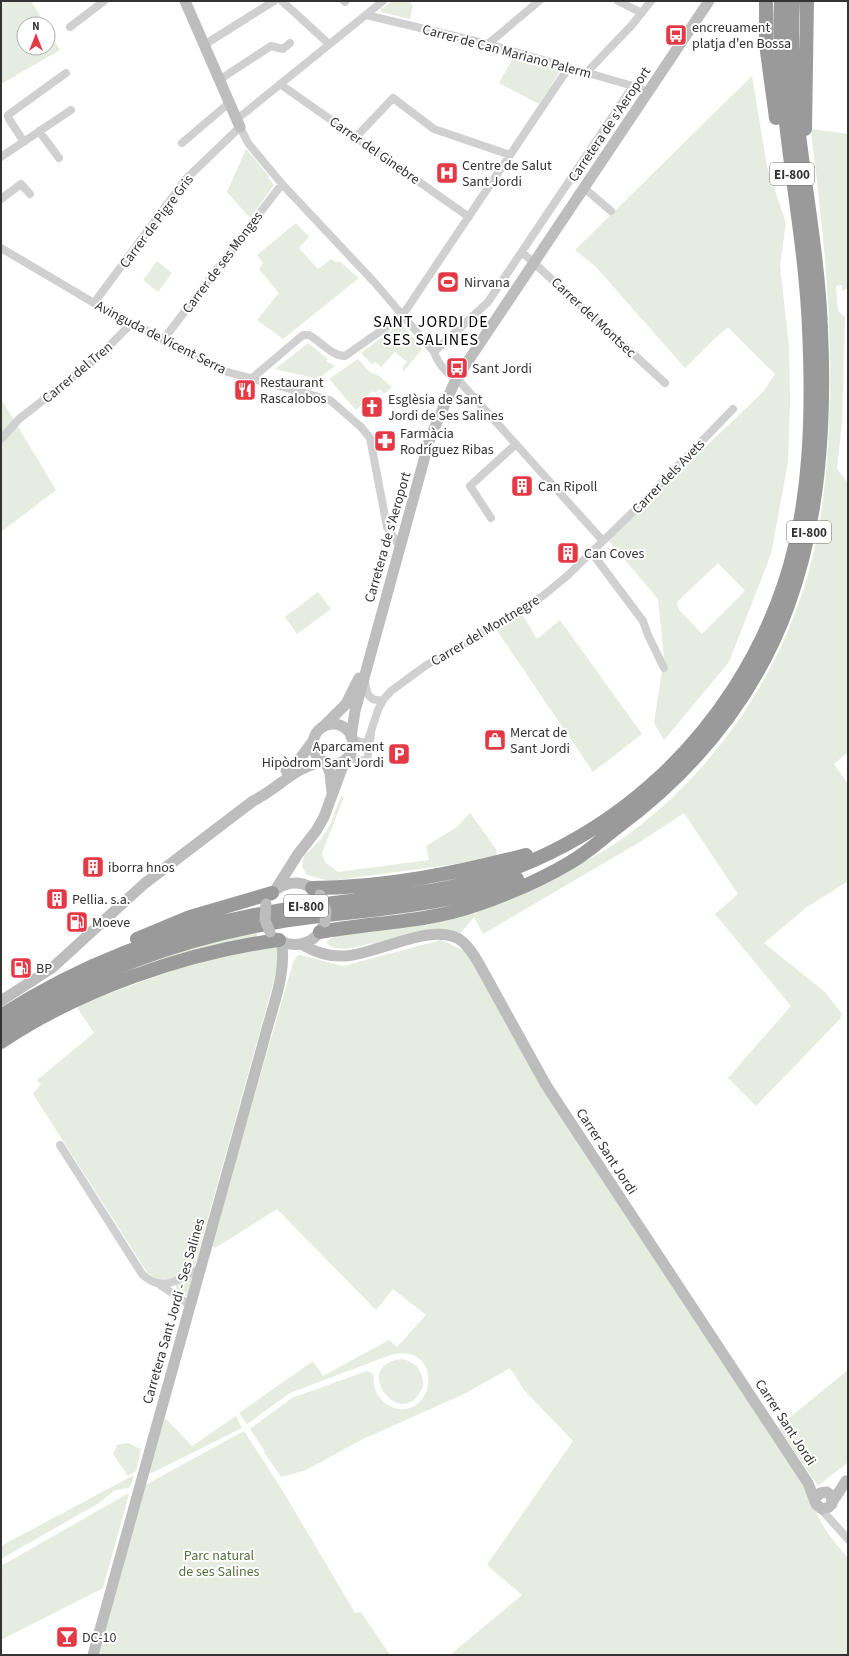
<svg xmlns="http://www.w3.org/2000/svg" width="849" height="1656" viewBox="0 0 849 1656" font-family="'Source Sans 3',sans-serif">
  <rect width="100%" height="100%" fill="#fff"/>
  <path fill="#e6ecdf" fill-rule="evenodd" d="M5,1H31L45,24H24V48H48V30L60,50L1,84V4Z
    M393,1H408L413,5L410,19L381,12V9Z
    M514,56L559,70L558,75L539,104L499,83Z
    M752,76L767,167L786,223L780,266L789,346L790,401L788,462L771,554L729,662L664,740L654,723L664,658L658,599L608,540L763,392L775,374L728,327L711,342L685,368L596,267L575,250ZM718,563L745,591L702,634L679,610L677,602Z
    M811,129L848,134V248L846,251L848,252V288L842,291V285L836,286L838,311L845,317L842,422L837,469L848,483V752L834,764L848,784V881L807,907L764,943L825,992L842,1014L840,1019L756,1106L728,1078L791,1006L715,914L738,894L684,813L640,842L483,934L474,917L460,934C432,922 400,937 372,945V943C358,946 340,954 327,944V941L335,936V934L424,925L425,927L427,925L473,913L474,914L477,913V912C525,891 572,872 616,843C707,781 777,682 808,575C826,511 830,441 830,374C830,316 826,257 819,200C817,176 813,153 811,129Z
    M246,149L269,176L268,177L274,185L250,218L227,192Z
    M296,223L309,237L299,248L318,269L331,259L337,263L339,261L359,278L283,339L257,320L279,293L259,269L263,263L257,255Z
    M157,261L172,273L158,292L143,280Z
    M401,323L422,349L404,371L402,368L407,362L395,352L381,367L375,362L372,364L361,353Z
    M308,343L328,359L326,361L335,366L318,379L275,369Z
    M358,359L370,372L378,375L392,387L384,394L380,389L375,393L373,391L365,398L367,400L356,410L329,379Z
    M1,399L14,420L1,433Z
    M17,425L56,490L1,532V441Z
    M318,592L331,609L297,634L285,617Z
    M522,614L537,639L560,620L642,734L593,772L496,629Z
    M341,796L344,797L322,853L325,862L338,872L429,860L426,846L457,827L470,813L496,849L497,857L448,865L330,881L307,875L302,867L304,856L321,839L330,825Z
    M256,933L258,938L75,994L141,965L204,944Z
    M441,940L467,952L810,1492C817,1522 829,1536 848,1558V1655H450L522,1595L487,1565L573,1441L524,1390L510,1368L464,1394L363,1439L306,1470L281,1477L264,1452L265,1450H264L250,1429L292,1398L367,1371L373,1374C374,1380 373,1386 376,1392C379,1399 386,1405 394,1408C436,1420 445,1341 390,1355L290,1393L247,1424L239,1413L313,1361L323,1376L389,1340L397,1347L426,1315L393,1289L376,1310L277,1209L215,1248L211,1245L293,963L296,957L300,955L343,966Z
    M267,948H276L279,954L274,981L194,1268L178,1276L160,1282L147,1272L33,1094L41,1084L37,1080L94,1033L76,1006L182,967L232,952Z
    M189,1276L192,1278L188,1296H180L176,1291V1283Z
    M402,1359C417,1362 423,1371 423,1386C403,1436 348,1365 402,1359Z
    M848,1370V1462L818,1486L778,1427Z
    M236,1416L242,1428L150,1474L149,1471L165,1418L192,1446Z
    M244,1431L281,1488L355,1613L361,1612L390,1655H98L145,1485Z
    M128,1443L141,1449L136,1471L128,1476L113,1454L117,1445Z
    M134,1475L131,1485L128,1488L115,1490L99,1503L1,1559V1546Z
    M127,1494H129L103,1588L1,1640V1579H3L1,1578V1566Z"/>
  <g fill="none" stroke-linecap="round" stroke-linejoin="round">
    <path stroke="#d0d0d0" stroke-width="8" d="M282,1L329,44
      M344,1L345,2
      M618,1L642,13
      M366,15L488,44L633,86L648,92
      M70,27L104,1
      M488,44L539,1
      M204,45L274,1
      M586,73L631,26L651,1
      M219,80L271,46L283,49L290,43
      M280,84L469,217
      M236,120L383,1
      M39,131L59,158
      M356,137L393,98L434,129L510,155
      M24,142L9,119L8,115L66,73
      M182,143L229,103
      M1,157L71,110
      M584,188L611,211
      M1,199L21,184L30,194
      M1,248L94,303L224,371L330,400L361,427L370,438L387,527L400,547
      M522,252L665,383
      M94,303L186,179L240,127L248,143L282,184L375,283L434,352C439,366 448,374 460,382L603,541
      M163,340L282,184
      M434,352L488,302L633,86
      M251,379L303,335H309C321,341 331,356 345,356L402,316L569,67
      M1,439L19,419L97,358L132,323
      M491,518L470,486L516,444
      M592,553L643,621L648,635L664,668
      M365,680C366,692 368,702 383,700
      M352,739L364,743L368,740L378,710L383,700L391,691L425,666L516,614L544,595L567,576L640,505L733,409
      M347,758L367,761L371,734
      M60,1145L142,1274C163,1294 178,1279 200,1269
      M160,1285L190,1305
      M820,1508L848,1539"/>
    <path stroke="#bdbdbd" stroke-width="11" d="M185,1L240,127
      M313 744a20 20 0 1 1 40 0a20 20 0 1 1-40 0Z
      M323,727L346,704L359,678
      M351,737L355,711L430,438L456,379L709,1
      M326,763L330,773L332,792
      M286,771L299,760L313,741
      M276,889L298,854L316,831L324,817L345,760
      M277,889C290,880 305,881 317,892
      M276,938C293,950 314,945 323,926
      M301,944C315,952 328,957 345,956C377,955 435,919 463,942C469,948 474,955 478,962L546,1085L808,1483L816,1504L822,1509L829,1507L846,1481
      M1,1001L52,968L144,884L253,801C278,789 295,766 323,762
      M815,1499L820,1493L827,1492L831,1496L832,1504
      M93,1655L264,1040C271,1011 288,971 281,941"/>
    <path stroke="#9a9a9a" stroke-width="14" d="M766,1V44L776,118
      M805,129L807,1
      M312,888C384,888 457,873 526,855
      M320,932C372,922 425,923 476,905C508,894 541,880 571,862C588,852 603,838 619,826C790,698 830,535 821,329C817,219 786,111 793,1
      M137,939L190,917L272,893
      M1,1016C94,956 200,920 310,906C358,899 407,897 455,886C610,851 735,733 785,582C811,503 813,413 809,330C805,220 775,112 781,1
      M1,1031C83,974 179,939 277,922C358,909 440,909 517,879
      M1,1042C78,990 187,952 279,940"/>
    <path stroke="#bdbdbd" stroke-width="11" d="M320,895L326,911L325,922
      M266,904L265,920L270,932"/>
  </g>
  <defs>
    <g id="bus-square" transform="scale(1.15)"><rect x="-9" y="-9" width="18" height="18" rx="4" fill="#e63946" stroke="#fff"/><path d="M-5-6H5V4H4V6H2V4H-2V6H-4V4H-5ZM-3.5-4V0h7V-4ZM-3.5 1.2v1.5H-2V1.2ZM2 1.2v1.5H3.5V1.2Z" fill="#fff"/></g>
    <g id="hospital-square" transform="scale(1.15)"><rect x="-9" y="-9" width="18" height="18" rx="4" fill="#e63946" stroke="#fff"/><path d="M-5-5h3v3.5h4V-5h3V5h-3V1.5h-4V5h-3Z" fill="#fff"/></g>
    <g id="stadium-square" transform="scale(1.15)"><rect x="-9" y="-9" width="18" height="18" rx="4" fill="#e63946" stroke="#fff"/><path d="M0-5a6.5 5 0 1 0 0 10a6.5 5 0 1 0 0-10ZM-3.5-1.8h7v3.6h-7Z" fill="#fff"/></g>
    <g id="restaurant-square" transform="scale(1.15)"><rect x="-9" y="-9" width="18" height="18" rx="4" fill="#e63946" stroke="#fff"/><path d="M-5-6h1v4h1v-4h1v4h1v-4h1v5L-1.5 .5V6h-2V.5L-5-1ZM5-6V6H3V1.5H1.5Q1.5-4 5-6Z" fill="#fff"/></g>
    <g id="church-square" transform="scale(1.15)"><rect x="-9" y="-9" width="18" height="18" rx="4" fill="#e63946" stroke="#fff"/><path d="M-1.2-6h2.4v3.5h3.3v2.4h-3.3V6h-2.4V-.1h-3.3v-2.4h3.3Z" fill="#fff"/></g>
    <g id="pharmacy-square" transform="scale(1.15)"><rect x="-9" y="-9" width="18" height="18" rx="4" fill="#e63946" stroke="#fff"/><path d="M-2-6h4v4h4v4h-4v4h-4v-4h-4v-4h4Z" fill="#fff"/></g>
    <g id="building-square" transform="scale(1.15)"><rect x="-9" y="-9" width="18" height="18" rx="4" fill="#e63946" stroke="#fff"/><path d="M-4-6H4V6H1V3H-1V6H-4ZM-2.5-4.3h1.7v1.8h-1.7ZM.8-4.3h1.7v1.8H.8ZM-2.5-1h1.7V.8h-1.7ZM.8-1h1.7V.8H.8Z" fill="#fff"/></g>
    <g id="shop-square" transform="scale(1.15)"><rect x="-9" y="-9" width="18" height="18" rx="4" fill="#e63946" stroke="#fff"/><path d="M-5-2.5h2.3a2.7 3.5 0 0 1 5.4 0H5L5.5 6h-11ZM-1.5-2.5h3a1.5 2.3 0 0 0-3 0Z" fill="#fff"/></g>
    <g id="parking-square" transform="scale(1.15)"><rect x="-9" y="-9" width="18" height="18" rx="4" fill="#e63946" stroke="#fff"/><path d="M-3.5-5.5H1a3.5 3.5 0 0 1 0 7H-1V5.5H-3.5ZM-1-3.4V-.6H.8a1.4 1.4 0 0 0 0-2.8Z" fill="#fff"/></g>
    <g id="fuel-square" transform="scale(1.15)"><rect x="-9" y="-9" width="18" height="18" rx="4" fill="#e63946" stroke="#fff"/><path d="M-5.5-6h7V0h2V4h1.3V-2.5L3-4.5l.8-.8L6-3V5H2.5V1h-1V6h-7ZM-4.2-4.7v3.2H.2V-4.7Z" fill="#fff"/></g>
    <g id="bar-square" transform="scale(1.15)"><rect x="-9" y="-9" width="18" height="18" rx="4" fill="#e63946" stroke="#fff"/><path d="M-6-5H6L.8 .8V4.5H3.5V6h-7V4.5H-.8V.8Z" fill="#fff"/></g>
  </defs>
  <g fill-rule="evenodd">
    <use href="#bus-square" x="676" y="35"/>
    <use href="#hospital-square" x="447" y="173"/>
    <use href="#stadium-square" x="448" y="282"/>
    <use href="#bus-square" x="457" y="368"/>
    <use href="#restaurant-square" x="245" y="390"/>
    <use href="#church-square" x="372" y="407"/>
    <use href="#pharmacy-square" x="385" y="441"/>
    <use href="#building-square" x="522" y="486"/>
    <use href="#building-square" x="568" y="553"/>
    <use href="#shop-square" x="495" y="740"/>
    <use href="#parking-square" x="399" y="754"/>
    <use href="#building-square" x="93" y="867"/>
    <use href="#building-square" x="57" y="899"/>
    <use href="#fuel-square" x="77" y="922"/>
    <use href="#fuel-square" x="21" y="968"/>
    <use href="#bar-square" x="67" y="1637"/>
  </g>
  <g text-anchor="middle" stroke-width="4" stroke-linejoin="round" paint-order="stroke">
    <g fill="#fff" stroke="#707070" stroke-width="1">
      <rect x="770" y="163" width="44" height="22" rx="3"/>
      <rect x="787" y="521" width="44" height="22" rx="3"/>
      <rect x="284" y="895" width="44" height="22" rx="3"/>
    </g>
    <g font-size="13" font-weight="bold" fill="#333">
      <text x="792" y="179">EI-800</text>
      <text x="809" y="537">EI-800</text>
      <text x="306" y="911">EI-800</text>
    </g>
    <g font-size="14" fill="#333" stroke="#fff" text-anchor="start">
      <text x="692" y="32">encreuament<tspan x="692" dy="16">platja d'en Bossa</tspan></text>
      <text x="462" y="170">Centre de Salut<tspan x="462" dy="16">Sant Jordi</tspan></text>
      <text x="464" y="287">Nirvana</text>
      <text x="472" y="373">Sant Jordi</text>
      <text x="260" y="387">Restaurant<tspan x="260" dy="16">Rascalobos</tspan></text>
      <text x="388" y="404">Esglèsia de Sant<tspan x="388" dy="16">Jordi de Ses Salines</tspan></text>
      <text x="400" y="438">Farmàcia<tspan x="400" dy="16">Rodríguez Ribas</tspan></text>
      <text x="538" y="491">Can Ripoll</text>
      <text x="584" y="558">Can Coves</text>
      <text x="510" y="737">Mercat de<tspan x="510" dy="16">Sant Jordi</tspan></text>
      <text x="384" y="751" text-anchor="end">Aparcament<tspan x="384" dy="16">Hipòdrom Sant Jordi</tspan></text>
      <text x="108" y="872">iborra hnos</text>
      <text x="72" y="904">Pellia. s.a.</text>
      <text x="92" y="927">Moeve</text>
      <text x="36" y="973">BP</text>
      <text x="82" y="1642">DC-10</text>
    </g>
    <g font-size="14" fill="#333" stroke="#fff">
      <text transform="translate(507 51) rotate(15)" y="5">Carrer de Can Mariano Palerm</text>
      <text transform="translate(609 124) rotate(-56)" y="5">Carretera de s'Aeroport</text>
      <text transform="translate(375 150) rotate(35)" y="5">Carrer del Ginebre</text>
      <text transform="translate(156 221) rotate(-53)" y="5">Carrer de Pigre Gris</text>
      <text transform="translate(222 262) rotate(-53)" y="5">Carrer de ses Monges</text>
      <text transform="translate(594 317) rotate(43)" y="5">Carrer del Montsec</text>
      <text transform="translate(161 337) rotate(27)" y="5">Avinguda de Vicent Serra</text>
      <text transform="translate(77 372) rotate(-40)" y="5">Carrer del Tren</text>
      <text transform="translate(668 476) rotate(-46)" y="5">Carrer dels Avets</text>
      <text transform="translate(387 537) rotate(-74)" y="5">Carretera de s'Aeroport</text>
      <text transform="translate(485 630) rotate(-31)" y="5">Carrer del Montnegre</text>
      <text transform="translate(607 1151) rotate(57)" y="5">Carrer Sant Jordi</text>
      <text transform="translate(173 1311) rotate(-74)" y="5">Carretera Sant Jordi - Ses Salines</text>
      <text transform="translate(786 1422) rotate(57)" y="5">Carrer Sant Jordi</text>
    </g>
    <g font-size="14" fill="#56703f" stroke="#fff">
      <text x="219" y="1560">Parc natural<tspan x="219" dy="16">de ses Salines</tspan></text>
    </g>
    <g font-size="16" letter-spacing="1" fill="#000" stroke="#fff">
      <text x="431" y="327">SANT JORDI DE<tspan x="431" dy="18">SES SALINES</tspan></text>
    </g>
  </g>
  <rect width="849" height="1656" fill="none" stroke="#333333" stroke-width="4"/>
  <g transform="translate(36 36)"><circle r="19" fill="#ffffff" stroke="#adadad"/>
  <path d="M0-3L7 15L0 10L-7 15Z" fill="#e63946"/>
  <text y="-6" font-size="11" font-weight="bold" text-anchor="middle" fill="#333333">N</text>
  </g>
</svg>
